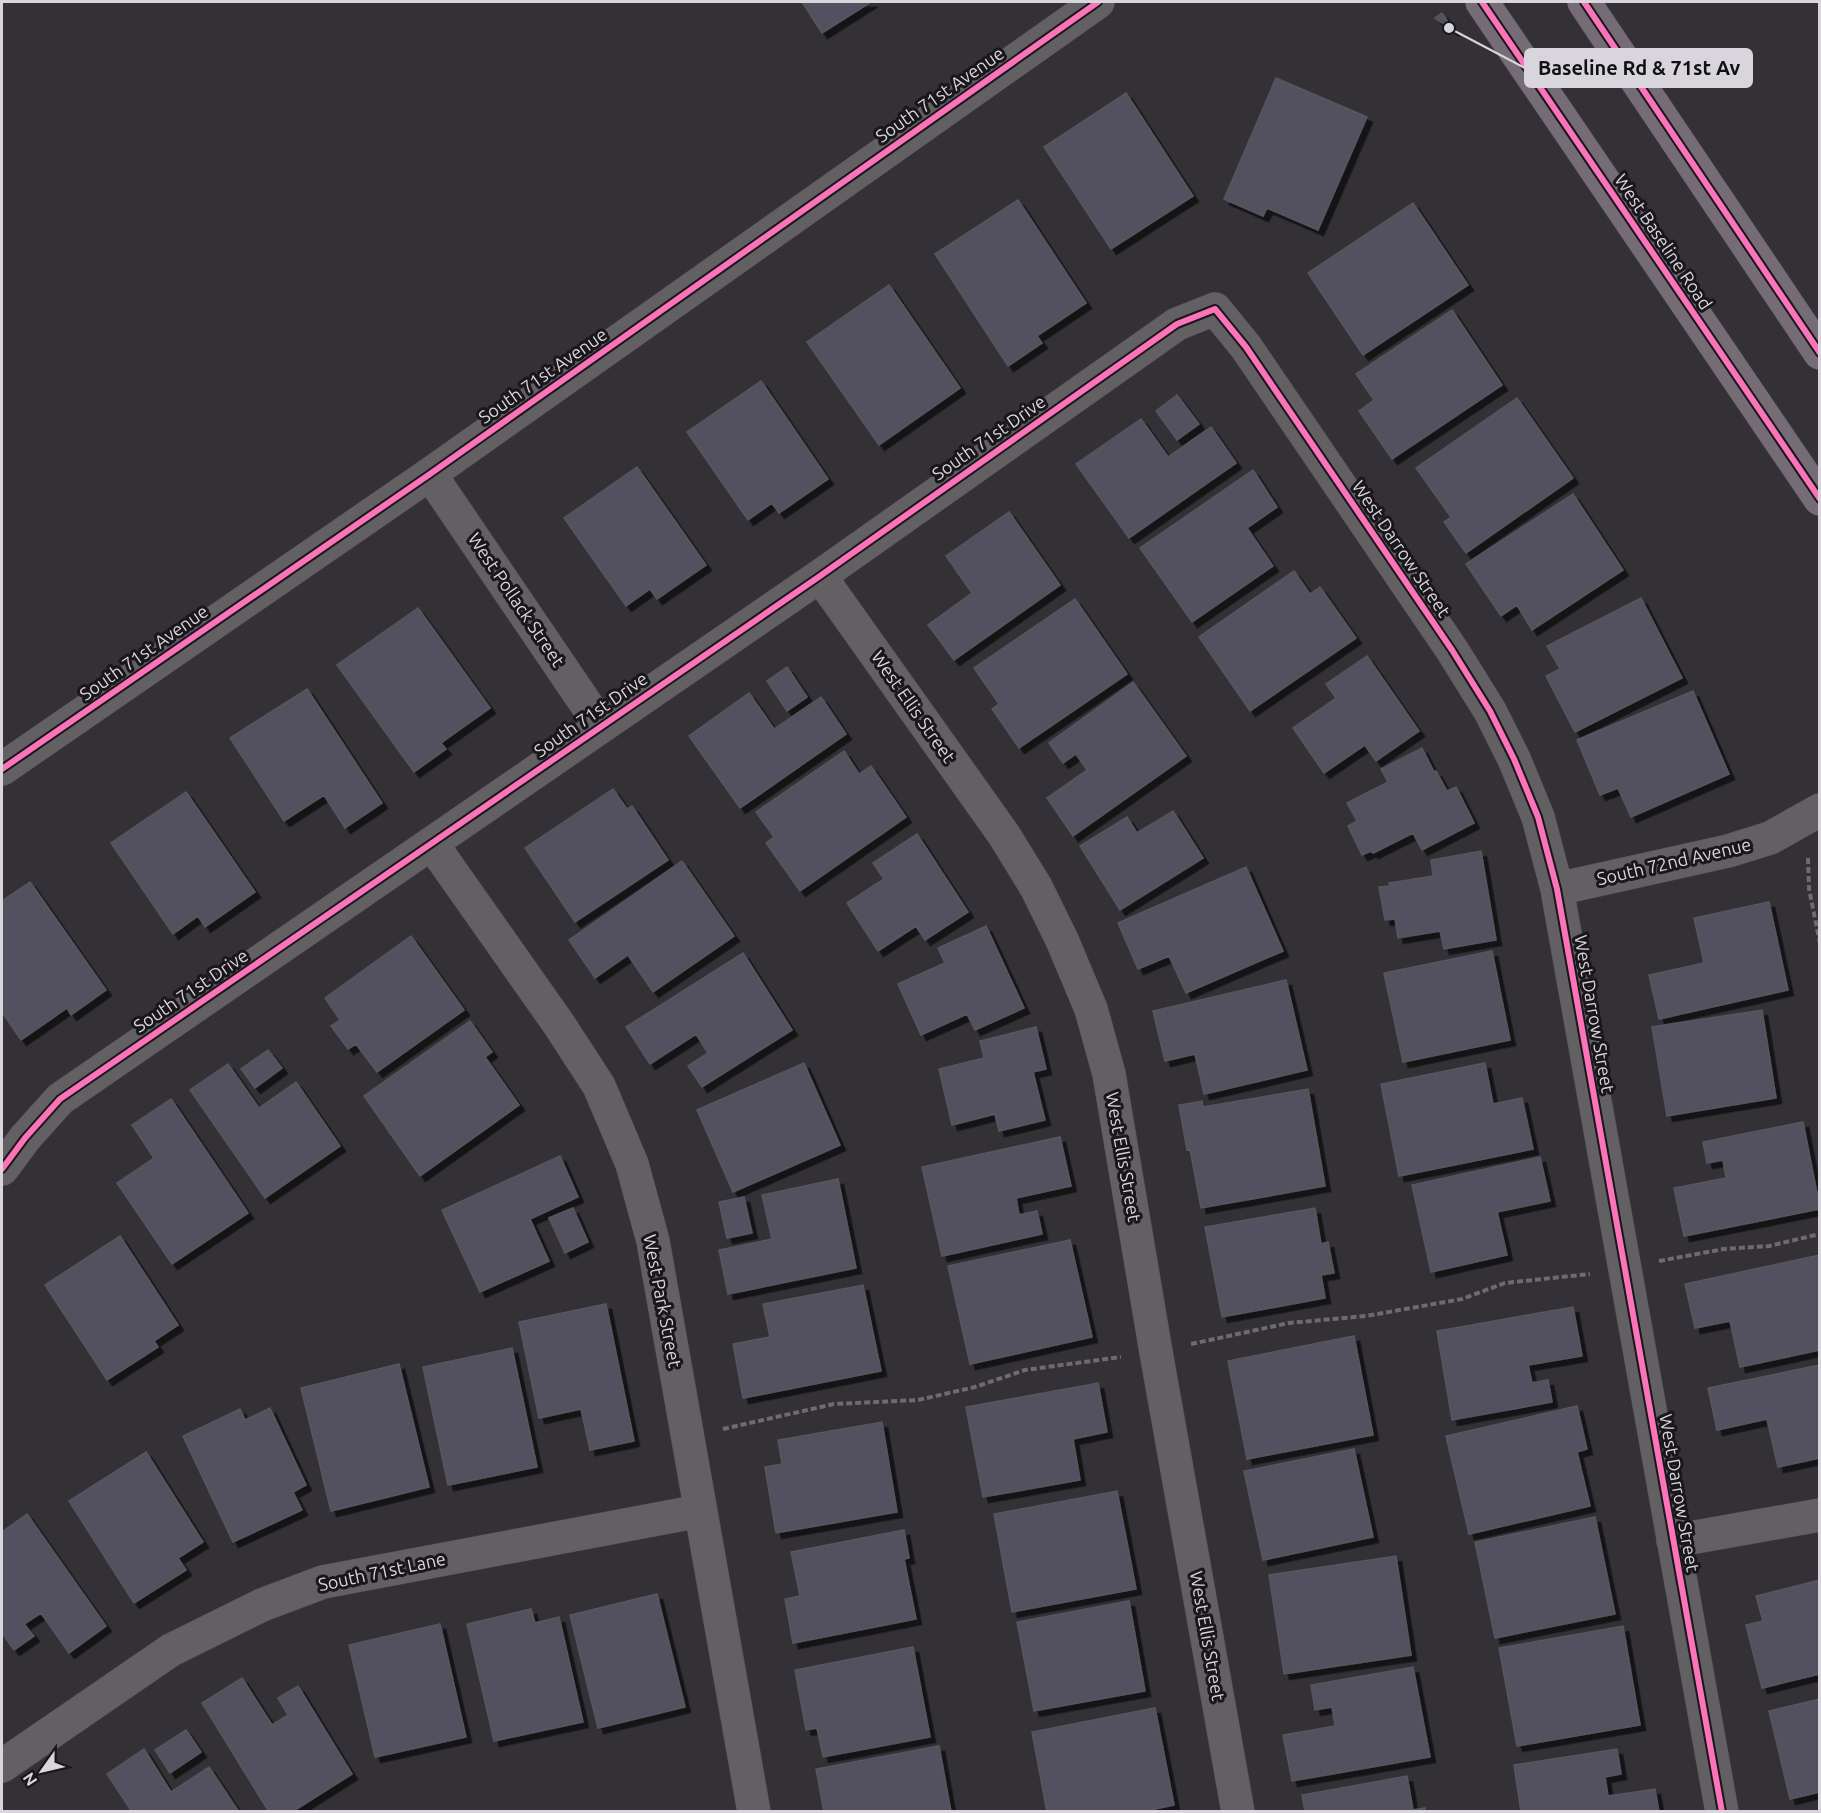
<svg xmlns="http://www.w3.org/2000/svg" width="1821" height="1813" viewBox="0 0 1821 1813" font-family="Ubuntu,sans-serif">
  <defs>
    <filter id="shadow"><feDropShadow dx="5.5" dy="5.5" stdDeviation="0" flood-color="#0009"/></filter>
  </defs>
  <rect width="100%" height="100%" fill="#333036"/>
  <path fill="#525161" stroke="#57565b" stroke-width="1.5" filter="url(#shadow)" d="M802,2H871L822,33Z
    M1442,13L1454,31L1435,18Z
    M1276,78L1367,117L1318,230L1267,208L1263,216L1224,199Z
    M1126,93L1193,196L1111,249L1044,147Z
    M1018,200L1086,303L1037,336L1042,343L1008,366L935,254Z
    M1413,203L1468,285L1363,355L1308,273Z
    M889,285L960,388L879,445L807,342Z
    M1452,310L1502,385L1392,459L1359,411L1374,400L1356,374Z
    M761,381L828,479L779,513L772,503L748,520L687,432Z
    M1177,395L1199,424L1177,440L1156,411Z
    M1517,398L1573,478L1466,553L1444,522L1451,517L1416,468Z
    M1141,419L1168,457L1211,427L1236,463L1129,538L1076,464Z
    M637,467L706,565L657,599L650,589L626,606L564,518Z
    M1253,470L1277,507L1247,528L1273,566L1192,622L1140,548Z
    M1573,494L1623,570L1532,630L1517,605L1501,616L1466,564Z
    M1009,512L1060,585L954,660L928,625L972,593L946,556Z
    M1294,571L1310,594L1320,587L1356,638L1250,711L1199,637Z
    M1641,598L1682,678L1575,732L1546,676L1560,669L1547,646Z
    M1075,599L1127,674L1019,748L992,709L999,704L974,668Z
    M418,608L490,708L441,743L446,749L414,772L337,665Z
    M1367,656L1419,731L1376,761L1365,745L1324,773L1293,728L1336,698L1326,684Z
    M787,667L807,697L787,711L767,681Z
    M1133,682L1186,756L1073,836L1047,798L1087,770L1076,754L1063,763L1049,743Z
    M307,689L382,803L345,828L324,795L284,821L230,738Z
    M1693,691L1729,774L1631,817L1618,788L1600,795L1577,740Z
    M749,693L774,729L821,697L846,734L740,808L689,736Z
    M1422,748L1434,772L1436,771L1447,791L1456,787L1474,823L1422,850L1413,833L1373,853L1371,851L1362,855L1348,826L1357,821L1347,803L1388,782L1381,769Z
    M844,751L859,774L871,766L906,817L800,891L766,843L774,837L756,812Z
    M613,789L627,809L632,806L668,860L575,922L525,848Z
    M186,792L255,892L205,927L198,916L173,934L111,843Z
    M1173,811L1203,858L1120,910L1080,846L1127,817L1137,833Z
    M917,834L968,912L925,940L916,926L878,951L847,903L884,879L873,863Z
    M1481,851L1496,940L1444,949L1440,931L1398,938L1395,919L1385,920L1379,887L1390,886L1389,883L1433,876L1431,860Z
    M682,861L734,936L653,992L628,955L595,978L569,940Z
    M1246,867L1283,951L1186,993L1169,956L1138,969L1118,923Z
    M30,882L106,990L71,1015L67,1008L21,1040L2,1012V901Z
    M1769,902L1788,990L1659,1019L1649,975L1704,963L1694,918Z
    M986,926L1024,1008L975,1030L967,1014L921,1035L898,984L945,963L938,948Z
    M411,936L464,1010L377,1072L356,1044L348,1049L331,1026L340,1020L325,998Z
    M1492,951L1510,1040L1403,1062L1384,973Z
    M743,953L792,1030L702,1087L688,1066L708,1053L696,1034L650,1064L626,1027Z
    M1286,980L1307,1070L1204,1094L1195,1054L1165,1061L1153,1011Z
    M1762,1010L1776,1098L1667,1116L1652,1027Z
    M470,1021L492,1052L485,1057L519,1105L420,1176L364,1096Z
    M1036,1027L1046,1069L1033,1072L1045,1120L999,1131L995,1114L952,1125L939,1069L984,1058L980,1041Z
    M268,1050L282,1068L255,1088L241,1069Z
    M804,1063L840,1145L733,1192L697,1110Z
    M1485,1063L1493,1104L1522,1098L1533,1149L1399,1176L1381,1084Z
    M228,1064L259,1108L296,1082L340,1146L265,1198L190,1090Z
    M1308,1089L1325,1186L1201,1208L1190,1149L1187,1150L1179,1105L1202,1101L1203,1107Z
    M171,1099L248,1213L172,1264L117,1183L154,1158L132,1125Z
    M1803,1122L1820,1209L1684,1236L1674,1188L1726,1178L1723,1160L1707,1163L1703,1142Z
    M1060,1137L1071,1186L1016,1198L1019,1215L1037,1211L1042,1234L942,1256L922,1167Z
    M560,1156L578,1197L530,1219L549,1261L480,1292L442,1210Z
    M1540,1157L1550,1201L1497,1212L1507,1255L1431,1272L1412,1185Z
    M838,1179L856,1268L728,1294L719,1250L772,1239L762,1195Z
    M744,1197L752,1233L727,1238L719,1202Z
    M573,1208L588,1242L565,1253L549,1218Z
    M1315,1208L1321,1244L1328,1242L1334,1273L1321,1275L1325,1298L1222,1317L1205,1227Z
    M120,1236L178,1325L154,1341L158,1347L107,1380L45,1285Z
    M1070,1240L1092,1337L970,1364L948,1266Z
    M1820,1255V1350L1740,1367L1730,1321L1695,1328L1685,1284Z
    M863,1285L881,1371L743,1398L733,1344L770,1337L763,1304Z
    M606,1304L634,1441L590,1450L581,1409L539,1418L519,1322Z
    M1573,1307L1582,1356L1528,1365L1532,1383L1548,1380L1552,1402L1452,1420L1437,1331Z
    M1354,1336L1373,1435L1247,1459L1228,1361Z
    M512,1348L537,1467L448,1485L423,1367Z
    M399,1364L429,1487L331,1511L301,1388Z
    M1820,1365V1458L1778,1467L1767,1419L1717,1430L1708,1388Z
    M1098,1383L1107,1432L1073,1439L1080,1480L983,1497L966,1407Z
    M1577,1406L1587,1449L1577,1452L1590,1506L1469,1534L1446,1436Z
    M270,1408L306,1485L293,1492L302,1510L233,1542L183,1436L240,1409L245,1420Z
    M882,1422L897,1512L776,1533L765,1467L782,1464L778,1440Z
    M1354,1449L1373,1537L1263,1560L1244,1471Z
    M146,1452L203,1542L178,1558L186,1570L134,1603L69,1501Z
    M1117,1491L1136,1589L1012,1612L994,1514Z
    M27,1514L106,1626L69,1653L41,1613L24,1624L34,1636L14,1650L2,1633V1532Z
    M1595,1517L1615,1614L1495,1638L1475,1542Z
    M904,1530L909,1558L904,1559L916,1619L793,1643L785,1599L800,1596L791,1552Z
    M1396,1556L1411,1655L1284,1674L1269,1575Z
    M1820,1580V1674L1762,1688L1746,1625L1763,1621L1756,1596Z
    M657,1594L685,1707L598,1728L570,1615Z
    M1129,1601L1145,1691L1034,1711L1017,1622Z
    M531,1609L535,1623L559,1617L583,1722L494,1741L467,1624Z
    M440,1624L466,1737L375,1757L349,1645Z
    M1623,1626L1640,1725L1517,1746L1499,1648Z
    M913,1647L930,1737L823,1757L817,1728L806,1730L795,1670Z
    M1413,1667L1430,1757L1292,1781L1283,1735L1335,1726L1332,1707L1315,1710L1311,1685Z
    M242,1678L272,1725L288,1715L278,1698L298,1686L352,1774L292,1812H269L202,1703Z
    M1820,1699V1792L1790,1799L1769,1711Z
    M1155,1708L1174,1805L1141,1812H1047L1032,1732Z
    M186,1730L201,1752L170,1773L155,1750Z
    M939,1746L951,1812H824L816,1769Z
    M144,1749L171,1792L209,1767L239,1812H132L107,1774Z
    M1617,1749L1621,1774L1605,1777L1608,1796L1655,1789L1659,1812H1521L1514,1765Z
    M1407,1776L1413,1810L1425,1808V1812H1305L1302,1795Z"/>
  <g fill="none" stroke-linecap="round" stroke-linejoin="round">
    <g stroke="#514e53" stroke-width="34">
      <path id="minor" d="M430,474L601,726
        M820,576L1004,835L1036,887L1062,940L1091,1009L1109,1074L1156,1352L1238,1812
        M2,769L430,474L1098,2
        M432,844L558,1023L599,1086L632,1164L653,1241L754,1812
        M1557,889L1728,851L1770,838L1820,810
        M2,1169L25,1138L60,1099L820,576L1177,324L1215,309L1246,347L1452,650L1490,711L1514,759L1538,817L1557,889L1722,1812
        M1673,1541L1820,1515
        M2,1766L171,1650L262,1605L323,1582L700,1511"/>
    </g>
    <g stroke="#514e53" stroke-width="34">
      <path id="major" d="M1482,2L1820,499
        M1584,2L1820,353"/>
    </g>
    <path stroke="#6e6b6f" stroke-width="4" stroke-dasharray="6 3" stroke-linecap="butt" d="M1808,858L1809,889L1820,943
      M1659,1261L1724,1249L1769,1246L1820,1234
      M1191,1344L1289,1323L1366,1316L1462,1299L1505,1283L1590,1274
      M723,1429L834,1404L918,1400L975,1387L1025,1370L1121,1357"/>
    <use href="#minor" stroke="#626063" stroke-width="33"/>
    <use href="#major" stroke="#766c76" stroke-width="33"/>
    <g stroke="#1a171c" stroke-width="10">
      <path id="cycleway" d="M1482,2L1820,499
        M1584,2L1820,353
        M2,769L430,474L1098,2
        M2,1169L25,1138L60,1099L820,576L1177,324L1215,309L1246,347L1452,650L1490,711L1514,759L1538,817L1557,889L1722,1812"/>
    </g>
    <use href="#cycleway" stroke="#fb73b8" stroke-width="6"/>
  </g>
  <g text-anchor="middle" stroke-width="6" stroke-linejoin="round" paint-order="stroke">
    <g font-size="18" fill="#d9d5dc" stroke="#1a171c">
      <text transform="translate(940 95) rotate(-35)" y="6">South 71st Avenue</text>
      <text transform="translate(1663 242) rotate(56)" y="6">West Baseline Road</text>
      <text transform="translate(543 376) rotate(-35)" y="6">South 71st Avenue</text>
      <text transform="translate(989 438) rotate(-35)" y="6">South 71st Drive</text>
      <text transform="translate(1401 549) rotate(56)" y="6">West Darrow Street</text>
      <text transform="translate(516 600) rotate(56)" y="6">West Pollack Street</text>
      <text transform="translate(144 653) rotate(-35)" y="6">South 71st Avenue</text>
      <text transform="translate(913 707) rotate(55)" y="6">West Ellis Street</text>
      <text transform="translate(591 715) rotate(-35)" y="6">South 71st Drive</text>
      <text transform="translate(1674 862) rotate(-13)" y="6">South 72nd Avenue</text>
      <text transform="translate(191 991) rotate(-34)" y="6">South 71st Drive</text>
      <text transform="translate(1594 1014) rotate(80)" y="6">West Darrow Street</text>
      <text transform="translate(1123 1157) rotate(80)" y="6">West Ellis Street</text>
      <text transform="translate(662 1301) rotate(79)" y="6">West Park Street</text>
      <text transform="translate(1679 1493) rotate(80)" y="6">West Darrow Street</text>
      <text transform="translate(382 1572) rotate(-12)" y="6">South 71st Lane</text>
      <text transform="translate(1207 1636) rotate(80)" y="6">West Ellis Street</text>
    </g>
  </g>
  <path fill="none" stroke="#d9d5dc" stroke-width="2" d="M1449 28L1525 68"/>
  <circle fill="#d9d5dc" stroke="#1a171c" stroke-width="2" cx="1449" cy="28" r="6"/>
  <rect fill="#d9d5dc" stroke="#d9d5dc" stroke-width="2" x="1525" y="49" width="227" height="38" rx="6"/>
  <g font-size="20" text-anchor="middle" font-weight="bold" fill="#111">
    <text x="1639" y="75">Baseline Rd &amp; 71st Av</text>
  </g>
  <rect width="1821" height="1813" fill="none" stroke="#d9d5dc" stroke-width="6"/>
  <g transform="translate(42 1771) rotate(236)" stroke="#1a171c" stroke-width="4.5" paint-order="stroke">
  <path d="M0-4.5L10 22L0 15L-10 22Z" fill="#d9d5dc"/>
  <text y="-9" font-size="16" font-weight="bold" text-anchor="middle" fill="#d9d5dc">N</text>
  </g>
</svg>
